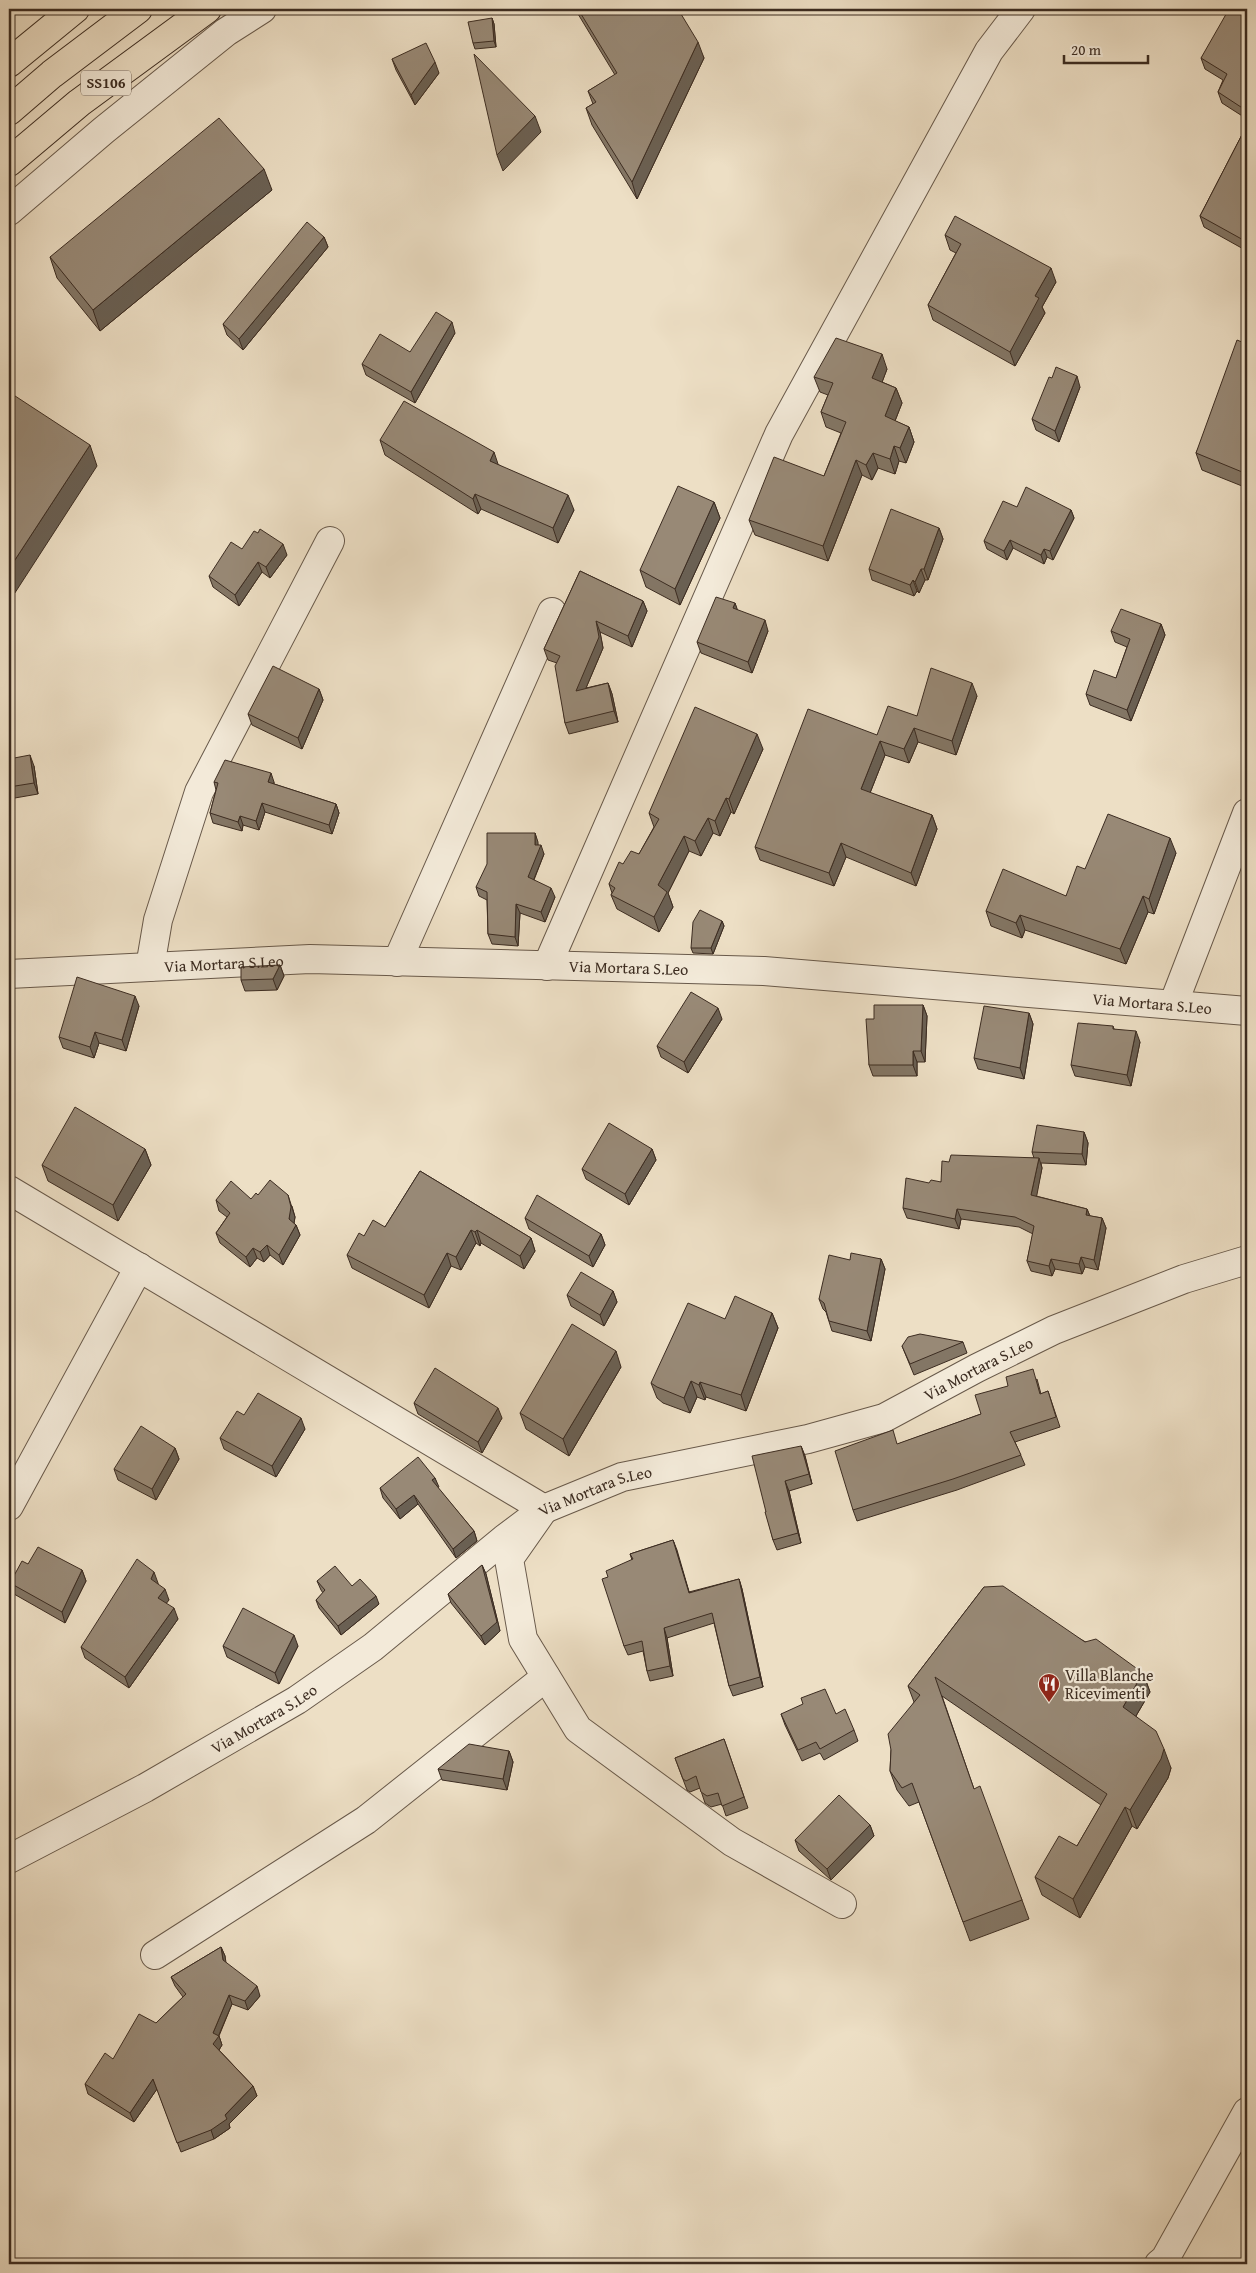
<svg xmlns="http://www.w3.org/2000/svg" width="1256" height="2273" viewBox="0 0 1256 2273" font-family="'Gentium Book Plus',serif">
  <rect width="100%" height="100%" fill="#eddfc5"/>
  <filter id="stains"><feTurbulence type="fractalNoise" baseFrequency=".004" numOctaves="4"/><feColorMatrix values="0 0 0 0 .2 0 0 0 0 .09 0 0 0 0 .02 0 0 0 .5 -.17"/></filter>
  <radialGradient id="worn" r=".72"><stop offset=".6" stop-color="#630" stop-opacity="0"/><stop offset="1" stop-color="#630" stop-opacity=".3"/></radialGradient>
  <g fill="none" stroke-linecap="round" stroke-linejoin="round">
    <g stroke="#68594a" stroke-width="30">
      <g id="minor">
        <path d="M9,211L104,130L226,32L262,9"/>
        <path d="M397,962L552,612"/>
        <path d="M547,966L779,434L989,51L1021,9"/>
        <path d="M150,967L158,920L199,792L330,541"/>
        <path id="s1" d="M9,974L310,959L764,971L1247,1011"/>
        <path d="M1173,1005L1247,813"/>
        <path d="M9,1190L544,1509L509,1559L523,1639L578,1729L732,1842L842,1904"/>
        <path d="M9,1506L139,1267"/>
        <path id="s2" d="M9,1859L145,1788L297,1700L373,1647L504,1539L544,1509L622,1477L808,1439L884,1418L977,1368L1054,1330L1184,1279L1247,1260"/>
        <path d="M155,1955L366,1820L546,1677"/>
        <path d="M1159,2264L1165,2259L1247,2112"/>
      </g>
    </g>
    <g stroke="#3c2c21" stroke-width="30">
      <path id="highway" d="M9,63L75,9
        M9,111L52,74L138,9
        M9,162L79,103L207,9"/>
    </g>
    <use href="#minor" stroke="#f3ead9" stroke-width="28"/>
    <use href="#highway" stroke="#eddfc5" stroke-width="28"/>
  </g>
  <path fill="#837665" stroke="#3c2c21" d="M575,9H681L679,11L704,58L637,199L592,125L586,108L593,104L588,91L615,75Z
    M1247,9V119L1222,103L1218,92L1223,80L1205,69L1201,58Z
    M492,18L494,24L496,47L475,49L473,43Z
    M392,59L439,73L415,105L396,70Z
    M1247,125V251L1204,227L1200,216Z
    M272,190L100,331L57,278L50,257Z
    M945,235L1056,282L1042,307L1045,313L1015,366L933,320L928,305L956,253L950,250Z
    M324,237L328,247L243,350L227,335L223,324Z
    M455,333L415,403L366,375L362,364L410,352Z
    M1247,344V488L1202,470L1196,453Z
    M887,369L882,382L896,388L902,403L895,421L909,427L914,442L906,463L899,461L895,474L878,468L872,480L862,475L828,561L755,535L749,520L824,476L841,433L826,427L821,412L828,395L820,392L814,377Z
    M1080,387L1059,442L1036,430L1032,419Z
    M380,440L499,465L574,510L558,543L481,509L478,514L385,455Z
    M714,502L720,518L680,605L646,587L640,570Z
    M1017,507L1071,510L1074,518L1053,560L1047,557L1044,564L1013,548L1007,560L987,549L984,541Z
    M939,528L943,539L928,580H925L919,593L917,591L914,596L872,580L869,569Z
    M242,549L287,555L270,578L262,572L239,606L213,587L209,576Z
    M580,571L643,601L647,611L632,647L600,632L603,648L586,688L608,683L612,694L618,722L569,734L565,723L557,663L548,660L544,649Z
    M735,603L737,610L768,631L752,673L701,653L697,642Z
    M1161,624L1165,635L1131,721L1090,705L1086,694L1116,678L1127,647L1115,642L1111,631Z
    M319,689L323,700L302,749L252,725L248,714Z
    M977,696L956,755L918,742L909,763L885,755L870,793L932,815L937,829L916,886L846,857L834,886L760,860L755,847L877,735L917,716Z
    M763,749L734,814L731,812L720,836L713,833L701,856L689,851L668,893L673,907L659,932L617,909L611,895L612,893L609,884L623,864L639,854L654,827L649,813Z
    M9,759L34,766L38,794L9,799Z
    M214,782H274V784L336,804L339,813L332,834L265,812L259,830L243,825L242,831L213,823L210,813L216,790Z
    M535,833L538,845L544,854L534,880L555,897L545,922L520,913L518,946L492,944L488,934L487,900L479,896L476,887Z
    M1176,853L1154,914L1148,912L1126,964L1025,930L1022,938L991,926L986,911L1066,896L1085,869Z
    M722,921L724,926L713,954L693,953L691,948Z
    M280,965L284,976L277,990L245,991L241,980Z
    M923,1005L927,1016L925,1062H917V1076H873L869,1065L874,1019Z
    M139,1006L126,1051L99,1043L94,1058L63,1048L59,1037Z
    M1029,1013L1033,1024L1024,1079L978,1069L974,1058Z
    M722,1019L688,1073L661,1057L657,1046Z
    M1113,1026L1114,1029L1140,1042L1131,1086L1075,1076L1071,1065Z
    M1084,1132L1088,1143L1086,1165L1041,1163L1042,1168L1036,1196L1087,1209L1090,1216L1102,1218L1106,1228L1098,1270L1085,1267L1082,1274L1055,1269L1052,1276L1031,1271L1027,1261L1033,1234L1019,1227L961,1219L959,1229L907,1218L903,1208L941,1182L949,1162L1034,1158L1032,1152Z
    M145,1149L151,1165L118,1221L48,1181L42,1165Z
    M652,1149L656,1160L629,1205L586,1179L582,1169Z
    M420,1171L531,1238L535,1251L524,1269L481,1243L480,1246L476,1243L461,1270L451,1266L429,1308L352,1268L347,1255L364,1236L385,1227Z
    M251,1199L292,1206L295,1217L294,1223L296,1225L300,1235L283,1265L270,1255L264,1262L257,1258L250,1267L220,1243L216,1233L227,1217L219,1211L216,1200Z
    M525,1218L601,1234L605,1245L593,1267L529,1229Z
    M881,1259L885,1269L871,1341L832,1331L826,1312L823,1309L819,1299L850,1260Z
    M613,1291L617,1302L604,1326L571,1306L567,1295Z
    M772,1313L778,1328L746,1411L706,1397L705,1400L697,1397L690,1413L663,1403L657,1398L651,1383L725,1319Z
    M963,1342L967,1353L914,1375L902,1346Z
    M621,1367L569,1456L526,1429L520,1413Z
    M1037,1379L1041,1394L1048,1391L1060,1427L1015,1442L1025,1465L957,1490L857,1521L853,1510L898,1444L981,1414Z
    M414,1403L502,1418L482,1453L418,1414Z
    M244,1415L305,1429L276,1477L224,1449L220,1438Z
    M801,1446L805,1456L812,1484L789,1491L801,1543L777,1550L773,1540L766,1512Z
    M175,1448L179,1459L156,1500L118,1480L114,1469Z
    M435,1478L438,1488L474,1531L477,1541L456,1558L418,1504L400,1519L383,1498L380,1488Z
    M673,1540L689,1592L739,1579L742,1589L763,1687L733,1696L729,1686L714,1623L667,1638L673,1676L650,1681L647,1671L643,1651L628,1655L624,1646L608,1577L632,1560L630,1554Z
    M28,1564L82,1570L86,1581L65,1623L14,1594L10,1583Z
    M482,1565L486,1574L500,1631L485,1645L451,1603L448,1594Z
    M317,1581L352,1586L379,1604L341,1635L319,1608L316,1600L323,1593L321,1590Z
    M158,1583V1584L169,1600L166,1603L178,1619L129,1688L85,1658L81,1647Z
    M984,1587L1143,1673L1150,1692L1136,1716L1171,1768L1168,1778L1137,1829L1132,1826L1080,1918L1042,1895L1035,1877L1077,1846L1101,1805L942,1696L974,1789L1022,1900L1029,1919L970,1941L919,1802L909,1806L897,1790L890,1771L891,1750L914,1702L908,1686Z
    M223,1646H298L279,1684L227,1657Z
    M781,1714H836L854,1730L858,1741L824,1760L820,1753L802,1761L785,1725Z
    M724,1739L748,1808L726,1816L722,1804L711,1807L705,1803L700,1788L690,1792L687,1790L675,1758Z
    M509,1751L513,1762L507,1790L442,1780L438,1769Z
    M870,1825L874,1836L831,1880L799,1851L795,1840Z
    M221,1947L225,1956V1962L260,1996L248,2010L232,2004L219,2036L222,2045L219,2050L253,2086L257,2096L229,2124L230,2128L214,2139L181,2152L157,2089L134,2122L88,2094L85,2084L156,2023L183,1997L175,1986L171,1977Z"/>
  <path fill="#6a6053" stroke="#3c2c21" d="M492,18L494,24L496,47L494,41Z
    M698,42L704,58L637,199L632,182Z
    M435,62L439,73L415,105L411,95Z
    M535,116L541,132L503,171L497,155Z
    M264,169L272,190L100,331L93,310Z
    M324,237L328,247L243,350L239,339Z
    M1051,268L1056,282L1042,307L1045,313L1015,366L1010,352L1035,296Z
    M452,322L455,333L415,403L411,392Z
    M882,354L887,369L878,393L872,378Z
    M1077,376L1080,387L1059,442L1055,431Z
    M896,388L902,403L891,431L885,416Z
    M909,427L914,442L906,463L900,448Z
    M90,445L97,466L9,602V569Z
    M894,446L899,461L895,474L890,459Z
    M494,452L499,467L490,461Z
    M873,453L878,468L872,480L866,465Z
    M856,460L862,475L828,561L823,546Z
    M475,494L481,509L478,514L473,499Z
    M568,495L574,510L558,543L553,528Z
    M714,502L720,518L680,605L675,589Z
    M1071,510L1074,518L1053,560L1050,551Z
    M939,528L943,539L928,580L924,569Z
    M1010,540L1013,548L1007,560L1004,551Z
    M283,544L287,555L270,578L266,567Z
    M1044,549L1047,557L1044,564L1041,555Z
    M258,562L262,572L239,606L235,595Z
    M921,569L925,580L919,593L915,582Z
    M913,580L917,591L914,596L910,585Z
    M643,601L647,611L632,647L628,636Z
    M735,603L739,614L733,608Z
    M765,620L768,631L752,673L748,662Z
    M596,621L600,632L603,648L580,702L576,691Z
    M1161,624L1165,635L1131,721L1127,710Z
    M608,683L612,694L618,722L614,711Z
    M972,683L977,696L956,755L952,741Z
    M319,689L323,700L302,749L298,738Z
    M914,728L918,742L909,763L904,749Z
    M757,734L763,749L734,814L729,799Z
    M880,741L885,755L866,803L861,789Z
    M30,755L34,766L38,794L34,783Z
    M271,773L274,782L272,791L268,782Z
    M726,798L731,812L720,836L715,821Z
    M262,803L265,812L259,830L256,821Z
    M336,804L339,813L332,834L329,825Z
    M932,815L937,829L916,886L911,873Z
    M240,816L243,825L242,831L238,822Z
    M708,818L713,833L701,856L695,841Z
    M535,833L538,842V850L541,845L544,854L531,886L528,877L535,845Z
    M684,836L689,851L668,893L673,907L659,932L654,917L658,885Z
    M1170,838L1176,853L1154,914L1149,899Z
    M841,843L846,857L834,886L829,873Z
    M551,888L555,897L545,922L541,912Z
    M1143,896L1148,912L1126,964L1120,949Z
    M516,904L520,913L518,946L515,937Z
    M1020,915L1025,930L1022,938L1016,923Z
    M722,921L724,926L713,954L711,948Z
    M280,965L284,976L277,990L273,979Z
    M135,996L139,1006L126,1051L122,1040Z
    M923,1005L927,1016L925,1062L921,1051Z
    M718,1008L722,1019L688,1073L684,1062Z
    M1029,1013L1033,1024L1024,1079L1020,1068Z
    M1136,1031L1140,1042L1131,1086L1127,1075Z
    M95,1032L99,1043L94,1058L90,1047Z
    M913,1051L917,1062V1076L913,1065Z
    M1084,1132L1088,1143L1086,1165L1082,1154Z
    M145,1149L151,1165L118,1221L113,1205Z
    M652,1149L656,1160L629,1205L625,1194Z
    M1039,1158L1042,1168L1035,1205L1031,1195Z
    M288,1195L295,1217L293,1229L289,1219Z
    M957,1209L961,1219L959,1229L955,1219Z
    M1087,1209L1091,1219L1086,1215Z
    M1102,1218L1106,1228L1098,1270L1094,1260Z
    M296,1225L300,1235L283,1265L279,1255Z
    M471,1230L476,1243L461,1270L456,1257Z
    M477,1230L481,1243L480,1246L475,1232Z
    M601,1234L605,1245L593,1267L589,1256Z
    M531,1238L535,1251L524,1269L520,1256Z
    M267,1245L270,1255L264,1262L260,1252Z
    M253,1248L257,1258L250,1267L246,1257Z
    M447,1253L451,1266L429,1308L424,1295Z
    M1081,1257L1085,1267L1082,1274L1079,1264Z
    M881,1259L885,1269L871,1341L867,1331Z
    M1051,1259L1055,1269L1052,1276L1049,1266Z
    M613,1291L617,1302L604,1326L600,1315Z
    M772,1313L778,1328L746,1411L741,1395Z
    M616,1351L621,1367L569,1456L563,1439Z
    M691,1381L697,1397L690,1413L684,1398Z
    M700,1382L706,1397L705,1400L699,1385Z
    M498,1408L502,1418L482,1453L478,1442Z
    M301,1418L305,1429L276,1477L272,1466Z
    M801,1446L805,1456L812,1484L809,1474Z
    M175,1448L179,1459L156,1500L152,1489Z
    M435,1478L439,1487L436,1490L432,1480Z
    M785,1481L789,1491L801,1543L798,1533Z
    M414,1495L418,1504L400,1519L396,1509Z
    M474,1531L477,1541L456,1558L453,1549Z
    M673,1540L677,1550L692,1602L689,1593Z
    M482,1565L486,1574L500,1631L485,1645L481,1636Z
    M82,1570L86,1581L65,1623L62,1612Z
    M154,1572L158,1583L155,1590L151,1579Z
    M739,1579L742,1589L763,1687L760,1677Z
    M165,1589L169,1600L162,1609L158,1598Z
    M376,1596L379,1604L341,1635L338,1626Z
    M174,1608L178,1619L129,1688L125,1677Z
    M664,1628L667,1638L673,1676L670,1666Z
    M294,1635L298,1646L279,1684L275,1673Z
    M1143,1673L1150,1692L1130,1726L1123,1707Z
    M1164,1749L1171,1768L1168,1778L1137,1829L1130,1810Z
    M509,1751L513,1762L507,1790L503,1779Z
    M1125,1807L1132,1826L1080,1918L1073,1899Z
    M870,1825L874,1836L831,1880L827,1869Z
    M221,1947L225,1956L227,1969L223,1960Z
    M257,1986L260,1996L248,2010L245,2001Z
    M229,1995L232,2004L218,2037L219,2036L222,2045L217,2053L213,2044V2033Z
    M153,2079L157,2089L134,2122L130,2113Z
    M253,2086L257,2096L229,2124L230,2128L214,2139L211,2130Z"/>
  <path fill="#988976" stroke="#3c2c21" d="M578,9H678L698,42L632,182L586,108L596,102L588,91L617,73Z
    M1229,9H1247V111L1218,92L1227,74L1201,58Z
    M492,18L494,41L473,43L468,22Z
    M426,43L435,62L411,95L392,59Z
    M474,54L535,116L497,155Z
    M219,118L264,169L93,310L50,257Z
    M1247,125V242L1200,216Z
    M955,216L1051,268L1035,296L1039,298L1010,352L928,305L961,244L945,235Z
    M307,222L324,237L239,339L223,324Z
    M436,312L452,322L411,392L362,364L380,334L410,352Z
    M836,338L882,354L872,378L896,388L885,416L909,427L900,448L894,446L890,459L873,453L866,465L856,460L823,546L749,520L774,457L824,476L846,422L821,412L833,383L814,377Z
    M1237,340L1247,344V474L1196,453Z
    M1056,367L1077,376L1055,431L1032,419L1049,377L1052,378Z
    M9,392L90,445L9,569Z
    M404,401L494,452L490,461L568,495L553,528L475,494L473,499L380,440Z
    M678,486L714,502L675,589L640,570Z
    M1026,487L1071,510L1050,551L1044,549L1041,555L1010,540L1004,551L984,541L1003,501L1017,507Z
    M891,509L939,528L924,569H921L915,582L913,580L910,585L869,569Z
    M260,529L283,544L266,567L258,562L235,595L209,576L231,542L242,549L254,531L258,533Z
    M580,571L643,601L628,636L596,621L599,637L576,691L608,683L614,711L565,723L555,666L560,656L544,649Z
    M716,597L735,603L733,608L765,620L748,662L697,642Z
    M1121,609L1161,624L1127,710L1086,694L1094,670L1116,678L1130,639L1111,631Z
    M273,666L319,689L298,738L248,714Z
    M931,668L972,683L952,741L914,728L904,749L880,741L861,789L932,815L911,873L841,843L829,873L755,847L808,709L877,735L888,706L917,716Z
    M695,707L757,734L729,799L726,798L715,821L708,818L695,841L684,836L658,885L667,892L654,917L611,895L615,888L609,884L619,862L623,864L631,851L639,854L659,819L649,813Z
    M30,755L34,783L9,787V759Z
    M225,760L271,773L268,782L336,804L329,825L262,803L256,821L240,816L238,822L210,813L218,783L214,782Z
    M1108,814L1170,838L1149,899L1143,896L1120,949L1020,915L1016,923L986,911L1003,869L1066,896L1077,866L1085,869Z
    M487,833H535V845H541L528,877L551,888L541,912L516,904L515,937L488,934L487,892L476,887L487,864Z
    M700,910L722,921L711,948H691L693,922Z
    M280,965L273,979L241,980V967Z
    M77,977L135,996L122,1040L95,1032L90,1047L59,1037Z
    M691,992L718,1008L684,1062L657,1046Z
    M874,1005H923L921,1051H913V1065H869L866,1019H874Z
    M984,1006L1029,1013L1020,1068L974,1058Z
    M1078,1023L1113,1026V1029L1136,1031L1127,1075L1071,1065Z
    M75,1107L145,1149L113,1205L42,1165Z
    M609,1123L652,1149L625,1194L582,1169Z
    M1037,1125L1084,1132L1082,1154L1032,1152Z
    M951,1155L1039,1158L1031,1195L1087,1209L1086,1215L1102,1218L1094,1260L1081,1257L1079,1264L1051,1259L1049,1266L1027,1261L1034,1226L1015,1217L957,1209L955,1219L903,1208L906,1178L929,1183L931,1180L941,1182L942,1161L949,1162Z
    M420,1171L531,1238L520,1256L477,1230L475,1232L471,1230L456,1257L447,1253L424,1295L347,1255L359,1233L364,1236L373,1220L385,1227Z
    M270,1180L288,1195L291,1207L289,1219L296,1225L279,1255L267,1245L260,1252L253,1248L246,1257L216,1233L230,1213L216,1200L231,1181L251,1199L256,1193L258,1195Z
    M537,1195L601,1234L589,1256L525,1218Z
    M851,1253L881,1259L867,1331L829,1321L824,1303L819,1299L829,1255L850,1260Z
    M581,1272L613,1291L600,1315L567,1295Z
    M735,1296L772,1313L741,1395L700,1382L699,1385L691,1381L684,1398L657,1387L651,1383L688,1303L725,1319Z
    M572,1324L616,1351L563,1439L520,1413Z
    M920,1334L963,1342L910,1364L902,1346L908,1337Z
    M435,1368L498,1408L478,1442L414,1403Z
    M1033,1369L1040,1394L1048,1391L1056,1417L1010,1432L1021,1455L953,1479L853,1510L835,1451L893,1430L897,1444L981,1414L975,1395L1008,1386L1006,1377Z
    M258,1393L301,1418L272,1466L220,1438L237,1411L244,1415Z
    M141,1426L175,1448L152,1489L114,1469Z
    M801,1446L809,1474L785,1481L798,1533L773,1540L765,1512H766L752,1456Z
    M418,1457L435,1478L432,1480L474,1531L453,1549L414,1495L396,1509L380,1488Z
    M673,1540L689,1593L739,1579L760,1677L729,1686L712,1613L664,1628L670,1666L647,1671L642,1641L624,1646L602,1579L608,1577L606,1571L633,1559L630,1554Z
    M38,1547L82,1570L62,1612L10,1583L22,1561L28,1564Z
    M137,1559L154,1572L151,1579L165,1589L158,1598L174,1608L125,1677L81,1647Z
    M482,1565L497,1622L481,1636L448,1594Z
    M335,1566L352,1586L360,1579L376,1596L338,1626L316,1600L325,1590L317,1581Z
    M1003,1586L1085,1642L1096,1639L1143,1673L1123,1707L1156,1731L1164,1749L1161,1759L1130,1810L1125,1807L1073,1899L1035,1877L1059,1836L1077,1846L1107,1794L935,1677L974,1789L980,1786L1022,1900L963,1922L912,1783L902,1788L890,1771L891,1750L888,1734L920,1695L908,1686L984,1587Z
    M243,1608L294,1635L275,1673L223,1646Z
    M825,1689L836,1714L845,1709L854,1730L820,1749L816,1742L798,1750L781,1714L803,1704L801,1698Z
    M724,1739L744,1797L722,1806L718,1793L707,1796L701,1792L696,1776L686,1781L683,1779L675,1758Z
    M469,1744L509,1751L503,1779L438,1769Z
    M839,1795L870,1825L827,1869L795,1840Z
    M221,1947L223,1960L257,1986L245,2001L229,1995L213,2033L219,2036L213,2044L253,2086L225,2115L227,2119L211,2130L177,2143L153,2079L130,2113L85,2084L105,2053L113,2059L139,2014L156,2023L186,1994L171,1977Z"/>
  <defs>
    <g id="restaurant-pin" transform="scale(1.125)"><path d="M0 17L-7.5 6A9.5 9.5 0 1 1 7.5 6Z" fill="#8f2418" stroke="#f3ead9"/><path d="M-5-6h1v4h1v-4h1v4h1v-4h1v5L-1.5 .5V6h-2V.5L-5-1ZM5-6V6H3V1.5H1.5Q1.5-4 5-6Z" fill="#fff"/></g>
  </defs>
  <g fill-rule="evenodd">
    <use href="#restaurant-pin" x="1049" y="1684"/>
  </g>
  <g text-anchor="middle" stroke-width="4.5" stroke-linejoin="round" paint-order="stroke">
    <rect fill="#f3ead9" stroke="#736558" stroke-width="1" x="81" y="70.5" width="50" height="25" rx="4"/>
    <g font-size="15" font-weight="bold" fill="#3c2c21">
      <text x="106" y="88">SS106</text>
    </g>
    <g font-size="16" fill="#3c2c21" stroke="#f3ead9">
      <text dy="6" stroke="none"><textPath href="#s1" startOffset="215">Via Mortara S.Leo</textPath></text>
      <text dy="6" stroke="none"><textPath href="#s1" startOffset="620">Via Mortara S.Leo</textPath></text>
      <text dy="6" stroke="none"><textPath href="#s1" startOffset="1145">Via Mortara S.Leo</textPath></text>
      <text dy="6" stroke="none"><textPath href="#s2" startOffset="1101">Via Mortara S.Leo</textPath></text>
      <text dy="6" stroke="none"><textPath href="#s2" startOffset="696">Via Mortara S.Leo</textPath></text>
      <text dy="6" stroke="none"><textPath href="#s2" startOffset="291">Via Mortara S.Leo</textPath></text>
    </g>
    <g font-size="16" fill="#3c2c21" stroke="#f3ead9" text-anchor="start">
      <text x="1065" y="1681">Villa Blanche<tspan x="1065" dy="18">Ricevimenti</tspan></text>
    </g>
  </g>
  <rect width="1256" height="2273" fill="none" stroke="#eddfc5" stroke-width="30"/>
  <rect x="10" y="10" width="1236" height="2253" fill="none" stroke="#3c2c21" stroke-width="2.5"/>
  <rect x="15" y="15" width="1226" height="2243" fill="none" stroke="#3c2c21"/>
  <path d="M1064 55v8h84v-8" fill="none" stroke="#3c2c21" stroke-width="2.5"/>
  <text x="1071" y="55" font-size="15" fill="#3c2c21" stroke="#f3ead9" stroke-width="4" paint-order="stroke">20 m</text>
  <rect width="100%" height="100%" filter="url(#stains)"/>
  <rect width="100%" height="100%" fill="url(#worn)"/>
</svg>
